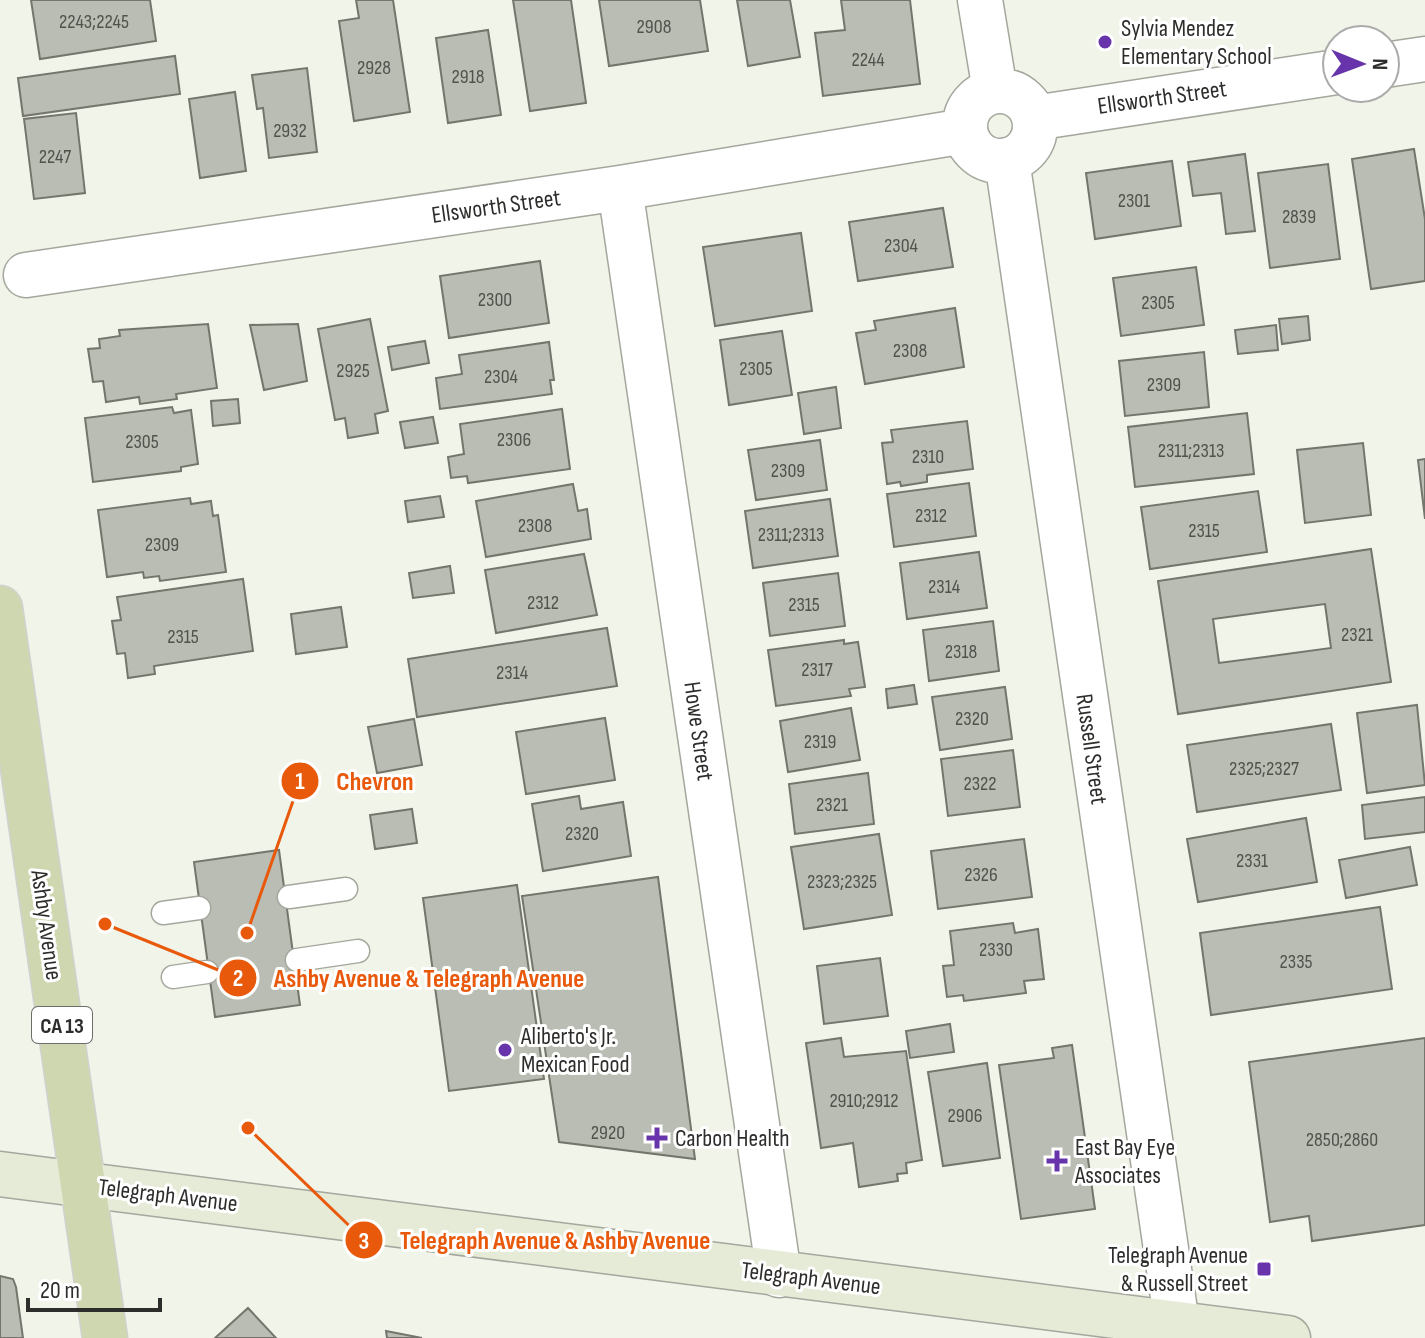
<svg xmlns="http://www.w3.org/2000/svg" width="1425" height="1338" viewBox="0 0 1425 1338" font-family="'Sofia Sans Condensed',sans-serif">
  <rect width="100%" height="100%" fill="#f1f4e9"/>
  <path fill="#babdb3" stroke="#74766d" stroke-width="2" fill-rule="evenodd" d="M31,0H150L156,41L40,59Z
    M356,0H393L410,112L354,121L339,21L359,18Z
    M513,0H571L586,103L530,111Z
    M599,0H700L708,51L609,66Z
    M737,0H790L800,57L748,66Z
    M841,0H910L920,84L823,96L815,33L845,30Z
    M488,30L501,115L448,123L436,38Z
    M175,56L180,94L23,116L18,78Z
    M307,68L317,152L269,158L263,108L257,109L252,75Z
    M235,92L246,171L200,178L189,99Z
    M76,113L85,193L34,199L24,119Z
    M1414,149L1425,219V281L1371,289L1352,159Z
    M1245,154L1255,231L1226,234L1221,193L1193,196L1188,162Z
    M1172,161L1181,226L1095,239L1086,173Z
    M1328,164L1340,259L1270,268L1258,173Z
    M943,208L953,267L858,281L849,222Z
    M801,233L812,311L715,326L703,247Z
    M540,261L549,323L449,338L440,276Z
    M1196,267L1204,325L1121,336L1113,278Z
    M955,308L964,367L865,384L856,333L876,330L874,321Z
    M1308,316L1310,340L1282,344L1279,319Z
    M370,319L388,411L375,414L378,433L348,438L345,418L335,420L318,329Z
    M208,324L217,388L176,394L177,399L140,404L139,397L106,402L103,381L93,382L88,349L100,348L99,339L120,336L119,330Z
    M298,324L307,381L264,390L250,325Z
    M1276,325L1278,350L1238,354L1235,330Z
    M782,331L792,395L729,405L720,340Z
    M425,341L429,363L392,370L388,347Z
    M549,342L554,380H550L552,394L440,409L436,378L462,374L459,355Z
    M1204,352L1209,407L1125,416L1119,361Z
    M836,387L841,428L804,434L798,393Z
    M238,399L240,423L213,426L211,401Z
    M172,407L174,413L191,410L198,464L181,467V471L93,482L85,418Z
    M562,409L570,469L468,483L467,476L451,478L448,457L464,454L460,424Z
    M1247,413L1254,474L1135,487L1128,427Z
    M433,417L438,443L405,448L400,422Z
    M967,421L973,469L927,475V482L901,486L900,482L887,484L882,443L893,442L891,430Z
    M820,440L827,490L756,500L748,450Z
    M1363,443L1371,515L1305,523L1297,450Z
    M1425,459V519L1418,460Z
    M969,483L976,536L894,547L887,494Z
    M573,484L578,511L587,509L591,539L486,557L476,501Z
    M1258,491L1267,552L1150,569L1141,507Z
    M440,496L444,517L408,522L405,501Z
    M190,498L191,504L211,501L213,516L218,515L226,572L160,581L159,576L144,578L143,572L107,577L98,510Z
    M830,499L838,556L753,568L745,511Z
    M1371,549L1391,682L1178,714L1158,581ZM1325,604L1331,648L1219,663L1213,619Z
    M979,552L987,608L907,619L900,563Z
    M584,554L597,615L496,633L485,570Z
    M450,566L454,593L413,598L409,573Z
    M838,573L845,626L770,636L763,583Z
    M243,579L253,651L154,666L155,674L128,678L125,653L117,654L112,621L121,620L117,597Z
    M341,607L347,647L296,654L291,614Z
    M993,621L999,671L929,681L923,630Z
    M607,628L617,686L417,717L408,659Z
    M844,640V644L858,642L865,687L849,689L851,696L776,706L768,650Z
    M914,685L917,704L888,708L886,689Z
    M1005,687L1012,739L940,750L932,697Z
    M1417,705L1425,785L1367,793L1357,713Z
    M851,708L860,760L788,772L780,721Z
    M605,718L615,780L526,794L516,732Z
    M414,719L422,765L377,773L368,727Z
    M1331,724L1341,790L1197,812L1187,745Z
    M1013,750L1020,807L948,816L941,759Z
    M868,773L874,824L795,834L789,784Z
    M579,796L581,809L623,802L631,856L543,871L532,804Z
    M1425,797V832L1365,839L1362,805Z
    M412,809L417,843L375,849L370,815Z
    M1306,818L1317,882L1198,902L1187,839Z
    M879,834L892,915L804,929L791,847Z
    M1024,839L1032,897L938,909L931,851Z
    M1410,847L1417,885L1346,898L1339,860Z
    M279,850L300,1005L215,1017L194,862Z
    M658,877L695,1159L559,1142L522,896Z
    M517,885L544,1079L449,1091L423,898Z
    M1380,907L1392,989L1211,1015L1200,933Z
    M1013,923L1015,933L1038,929L1044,979L1024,981L1026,993L964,1001L963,995L947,997L943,966L954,965L950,931Z
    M880,958L888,1016L824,1024L817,966Z
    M950,1024L954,1052L910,1058L906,1031Z
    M841,1038L844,1057L906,1051L922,1160L906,1163L907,1173L897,1174L898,1181L859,1187L853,1143L821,1148L806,1043Z
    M1425,1038V1225L1312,1241L1309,1216L1270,1222L1249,1062Z
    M1072,1045L1095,1209L1021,1219L999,1065L1054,1058L1052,1048Z
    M987,1063L1000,1158L943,1166L928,1072Z
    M0,1276L13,1279L16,1287L23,1338H0Z
    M248,1308L276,1338H215Z
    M386,1331L422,1338H387Z"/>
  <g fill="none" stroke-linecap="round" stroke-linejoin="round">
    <g stroke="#a4a79d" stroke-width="25">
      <path id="service" d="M289,897L346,889
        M163,913L199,908
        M297,960L358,951
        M173,977L207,972"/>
    </g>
    <g stroke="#a4a79d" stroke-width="47">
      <path id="minor" d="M980,0L995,91
        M1385,65L1425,59
        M965 126a35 35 0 1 1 70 0a35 35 0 1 1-70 0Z
        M1034,118L1337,72
        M1007,160L1179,1338
        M620,188L779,1275
        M26,275L620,188L965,131"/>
    </g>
    <g stroke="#a4a79d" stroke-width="47">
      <path id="secondary" d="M0,1174L1288,1338"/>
    </g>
    <g stroke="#d1d1d0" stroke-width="47">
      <path id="primary" d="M0,608L105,1338"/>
    </g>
    <use href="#service" stroke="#fff" stroke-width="22"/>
    <use href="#minor" stroke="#fff" stroke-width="44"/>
    <use href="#secondary" stroke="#e6ebd7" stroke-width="44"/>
    <use href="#primary" stroke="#ced7af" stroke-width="44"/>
  </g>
  <g fill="#6734ab" stroke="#fff" stroke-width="3">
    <circle cx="1105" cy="42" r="8"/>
    <circle cx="505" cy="1050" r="8"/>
    <path d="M653 1126h8v8h8v8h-8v8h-8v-8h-8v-8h8z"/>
    <path d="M1053 1149h8v8h8v8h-8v8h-8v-8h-8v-8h8z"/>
    <rect x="1256" y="1261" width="16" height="16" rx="4"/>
  </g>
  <g text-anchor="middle" stroke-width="6" stroke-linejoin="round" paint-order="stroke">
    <g font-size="20" fill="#50524d">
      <text x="94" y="28">2243;2245</text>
      <text x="654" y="33">2908</text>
      <text x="868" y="66">2244</text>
      <text x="374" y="74">2928</text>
      <text x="468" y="83">2918</text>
      <text x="290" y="137">2932</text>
      <text x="55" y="163">2247</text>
      <text x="1134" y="207">2301</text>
      <text x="1299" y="223">2839</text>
      <text x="901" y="252">2304</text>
      <text x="495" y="306">2300</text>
      <text x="1158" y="309">2305</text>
      <text x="910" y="357">2308</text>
      <text x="756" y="375">2305</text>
      <text x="353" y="377">2925</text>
      <text x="501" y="383">2304</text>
      <text x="1164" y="391">2309</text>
      <text x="514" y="446">2306</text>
      <text x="142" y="448">2305</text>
      <text x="1191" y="457">2311;2313</text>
      <text x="928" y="463">2310</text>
      <text x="788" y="477">2309</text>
      <text x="931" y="522">2312</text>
      <text x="535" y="532">2308</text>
      <text x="1204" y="537">2315</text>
      <text x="791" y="541">2311;2313</text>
      <text x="162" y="551">2309</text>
      <text x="944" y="593">2314</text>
      <text x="543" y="609">2312</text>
      <text x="804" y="611">2315</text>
      <text x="1357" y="641">2321</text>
      <text x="183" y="643">2315</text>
      <text x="961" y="658">2318</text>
      <text x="817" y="676">2317</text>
      <text x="512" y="679">2314</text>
      <text x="972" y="725">2320</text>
      <text x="820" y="748">2319</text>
      <text x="1264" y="775">2325;2327</text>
      <text x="980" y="790">2322</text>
      <text x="832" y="811">2321</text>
      <text x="582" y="840">2320</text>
      <text x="1252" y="867">2331</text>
      <text x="981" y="881">2326</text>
      <text x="842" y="888">2323;2325</text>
      <text x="996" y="956">2330</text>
      <text x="1296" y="968">2335</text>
      <text x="864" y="1107">2910;2912</text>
      <text x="965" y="1122">2906</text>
      <text x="608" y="1139">2920</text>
      <text x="1342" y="1146">2850;2860</text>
    </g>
    <rect fill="#fff" stroke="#6c6d6b" stroke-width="2" x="32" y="1007" width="60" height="36" rx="6"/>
    <g font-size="22" font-weight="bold" fill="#2d2e2b">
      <text x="62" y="1033">CA 13</text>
    </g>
    <g font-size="24" fill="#2d2e2b" stroke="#fff" text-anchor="start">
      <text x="1121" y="36">Sylvia Mendez<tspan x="1121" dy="28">Elementary School</tspan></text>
      <text x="521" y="1044">Aliberto's Jr.<tspan x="521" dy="28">Mexican Food</tspan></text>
      <text x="675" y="1146">Carbon Health</text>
      <text x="1075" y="1155">East Bay Eye<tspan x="1075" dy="28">Associates</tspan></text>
      <text x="1248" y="1263" text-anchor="end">Telegraph Avenue<tspan x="1248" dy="28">&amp; Russell Street</tspan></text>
    </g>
    <g font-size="24" fill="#2d2e2b" stroke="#fff">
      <text transform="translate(1162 97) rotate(-8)" y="8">Ellsworth Street</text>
      <text transform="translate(496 206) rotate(-8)" y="8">Ellsworth Street</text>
      <text transform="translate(699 731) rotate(82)" y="8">Howe Street</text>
      <text transform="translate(1092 749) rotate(82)" y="8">Russell Street</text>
      <text transform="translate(47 925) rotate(82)" y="8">Ashby Avenue</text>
      <text transform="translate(168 1195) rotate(7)" y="8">Telegraph Avenue</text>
      <text transform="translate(811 1278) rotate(7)" y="8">Telegraph Avenue</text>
    </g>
  </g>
  <path fill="none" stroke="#e8590c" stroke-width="3" d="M247 933L300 781M105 924L238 978M248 1128L364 1240"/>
  <g fill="#e8590c" stroke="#fff" stroke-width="3">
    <circle cx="247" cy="933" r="8"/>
    <circle cx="105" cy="924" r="8"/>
    <circle cx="248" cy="1128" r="8"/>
    <circle cx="300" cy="781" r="20"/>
    <circle cx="238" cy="978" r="20"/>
    <circle cx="364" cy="1240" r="20"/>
  </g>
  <g font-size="24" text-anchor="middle" font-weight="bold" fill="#fff">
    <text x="300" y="789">1</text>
    <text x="238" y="986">2</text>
    <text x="364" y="1249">3</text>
  </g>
  <g font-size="26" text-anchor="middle" font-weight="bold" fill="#e8590c" stroke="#fff" stroke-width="6" stroke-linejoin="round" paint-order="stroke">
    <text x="375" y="790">Chevron</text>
    <text x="429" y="987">Ashby Avenue &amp; Telegraph Avenue</text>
    <text x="555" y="1249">Telegraph Avenue &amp; Ashby Avenue</text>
  </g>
  <g transform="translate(1361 64) rotate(91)"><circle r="38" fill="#ffffff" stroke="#ababaa" stroke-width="2"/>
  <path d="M0-6L14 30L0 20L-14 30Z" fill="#6734ab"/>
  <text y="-12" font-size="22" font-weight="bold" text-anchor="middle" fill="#2d2e2b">N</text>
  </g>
  <path d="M28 1298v12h132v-12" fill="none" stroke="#2d2e2b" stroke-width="4"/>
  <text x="40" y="1298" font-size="24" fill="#2d2e2b" stroke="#ffffff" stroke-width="6" paint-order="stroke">20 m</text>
</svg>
